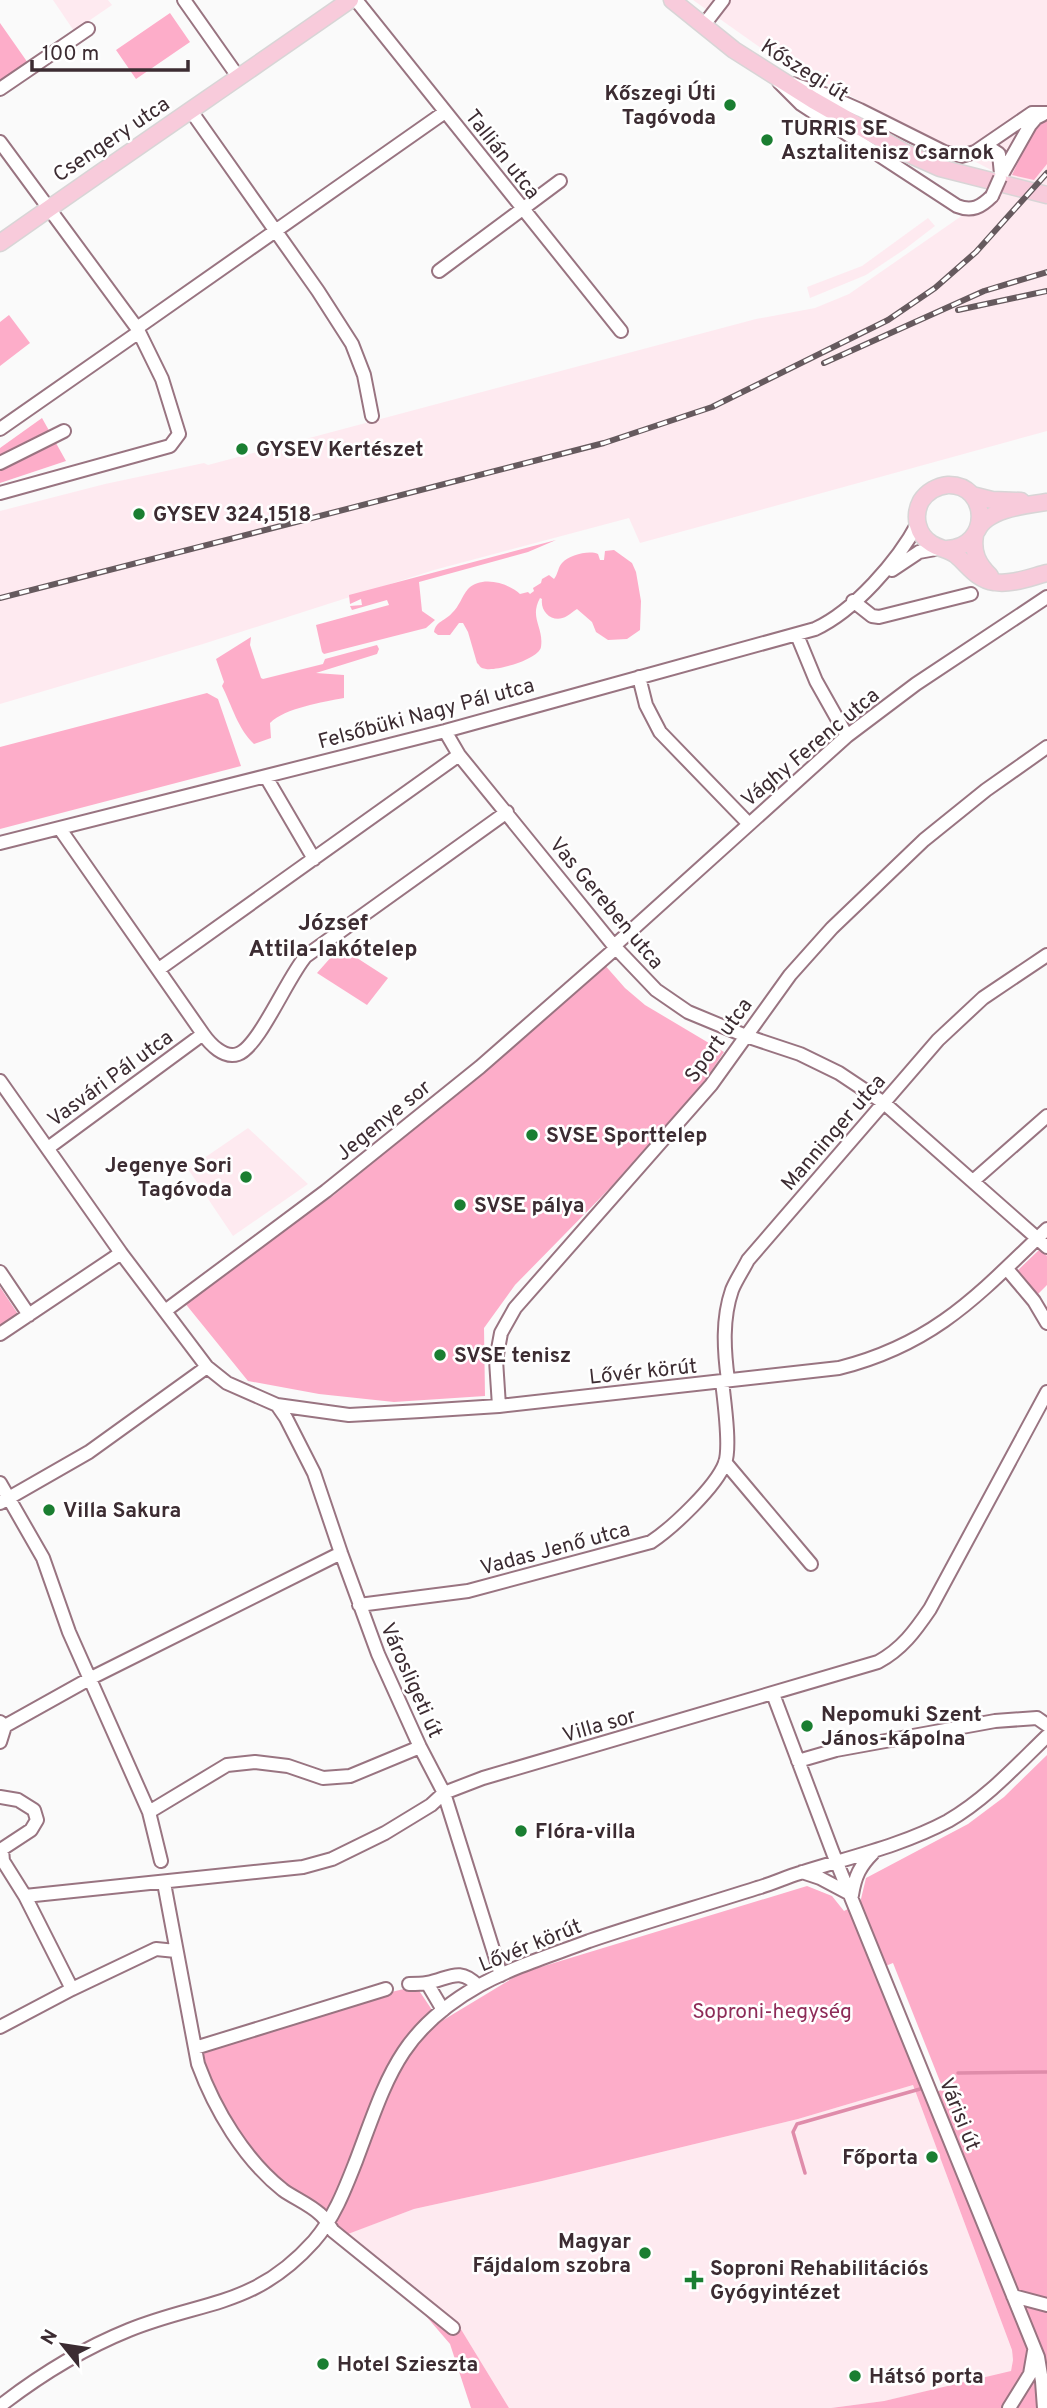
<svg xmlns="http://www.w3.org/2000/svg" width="1047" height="2408" viewBox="0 0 1047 2408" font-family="Overpass,sans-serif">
  <rect width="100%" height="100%" fill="#fafafa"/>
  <path fill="#feeaf0" d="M53,0H108L112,5L74,31Z
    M693,0H1047V431L640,543L629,518L434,570L203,644L0,704V511L105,484L204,463L208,465L756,319L815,308L849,294L1012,181L765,51Z
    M928,218L935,226L905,249L866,275L810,298L807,287L862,266Z
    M248,1128L308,1184L233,1236L188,1169Z
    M913,2085L1012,2350L1013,2360L1011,2372L884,2401L831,2408H509L459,2326L347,2234L414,2209L542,2181L798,2119Z"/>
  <path fill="#fdadc9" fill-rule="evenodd" d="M170,13L190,42L136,79L116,50Z
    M0,23L28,63L0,84Z
    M1047,120V164L1034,180L1012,175L1034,128Z
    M9,315L30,343L0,366V322Z
    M42,418L66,461L0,483V448Z
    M556,540L528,552L419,582L422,611L435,620L426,628L324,654L322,652L316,625L389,605L387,600L352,610L350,606L362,605L361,599L350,604L349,595Z
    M614,550L632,563L636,572L641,601L640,630L627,639L608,640L596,632L592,622L577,609C573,611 571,614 567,616C554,624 540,613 542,599L540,598C529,618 544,627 541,647C539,659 498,671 486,669C480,668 481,667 477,663L468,632L463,623H459L450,635H438L434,632C436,621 445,621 452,613C459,607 462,596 468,589C482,575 508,583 520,594L528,592L530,594L534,591L533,588L541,583L542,579L549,575L554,579C558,574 558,567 562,563C569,555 589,550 598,554L600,560H604L605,551Z
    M251,637L250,645L261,678L263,679L323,664L325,659L377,645L379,649L377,654L316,673L344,675V698C323,702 285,708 270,723L271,738L254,744C238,729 232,706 222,686L224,682L216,659Z
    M207,693L218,699L241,766L0,829V747Z
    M340,947L388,978L367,1005L317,973Z
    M603,963L625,988L645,1005L724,1052L704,1082L611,1187L515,1285L484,1328L485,1396L394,1402L319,1394L248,1381L184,1302L334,1195L481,1074Z
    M1040,1249L1047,1256V1285L1037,1295L1016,1272Z
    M0,1287L18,1314L0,1325Z
    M1047,1755V2408H831L884,2401L1011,2371L1013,2360L1012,2350L913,2085L798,2119L542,2181L414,2209L348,2234L459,2326L509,2408H471L450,2344L426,2316L433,2308L264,2169L222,2107L197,2052L375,1996L416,1986L440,2022L521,1973L807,1886L832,1896L844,1911L860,1903L866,1878L968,1824L1004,1797ZM893,1963L943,2089L934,2093L883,1967Z"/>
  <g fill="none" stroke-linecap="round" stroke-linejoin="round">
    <path stroke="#df8caa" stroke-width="3.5" d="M958,2073L1047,2072
      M805,2173L793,2132L797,2124L920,2089"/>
    <g stroke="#997481" stroke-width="16">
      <path id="minor" d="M184,0L239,78
        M356,0L621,331
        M703,26L723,0
        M779,82L801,104L957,206C972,212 981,207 992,196
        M793,84L824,94L860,110L944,152L961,156L975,152L1032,113H1047
        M0,89L88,29
        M191,111L318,291L352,344L364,375L372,416
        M0,142L137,328L162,379L179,434L170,446L0,493
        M984,147L990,148L999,154L1001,174
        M1000,178L1030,125L1036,118L1042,115
        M439,271L560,181
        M137,328L445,112
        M0,429L139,332
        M0,463L64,431
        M892,570L919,552L941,548
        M853,601L872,616L879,617L971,594
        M797,635L816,681L847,736
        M639,677L646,705L660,732L749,824
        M445,731L459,755L614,946L656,990L688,1012L746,1036L800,1054L839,1073L884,1103L1047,1247
        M266,777L314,859
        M60,829L203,1034
        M0,843L445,731L815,629C854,611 898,561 918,523
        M614,946L847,736L916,684L1047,597
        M159,969L459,755
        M0,1081L121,1253L207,1367L227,1383L277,1405L349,1415L421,1411L499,1406L839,1368C935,1344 979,1294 1047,1229
        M48,1148L203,1034C210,1044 224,1059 238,1054C259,1047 288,976 306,956L507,812
        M973,1181L1047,1116
        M1007,1269L1034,1301L1047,1323
        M0,1272L29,1315
        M165,1311L326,1191L480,1067L616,948
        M0,1334L121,1253
        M728,1380C724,1350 722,1319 732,1290C736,1280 743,1270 748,1260L938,1040L983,998L1047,955
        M277,1405L286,1418L314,1473L341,1553L378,1654L420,1747L444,1793L501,1975
        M499,1406L496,1360L501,1333L515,1308L711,1085L790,975L832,928L924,840L986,790L1047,747
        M725,1462L811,1564
        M0,1483L43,1558L69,1632L149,1812L161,1861
        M0,1503L89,1452L207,1367
        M359,1605L468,1591L651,1542C672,1528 716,1487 725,1463C731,1447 724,1400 722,1381
        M773,1694L833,1853L1038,2357L1042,2381L1044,2408
        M5,1726L91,1678L341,1553
        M0,1742L5,1726L0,1722
        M798,1761L836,1750L995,1721L1037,1718L1047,1725
        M0,1797L18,1800L34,1810L37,1820L31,1830L2,1849L3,1861L25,1896L72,1989
        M149,1812L227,1765L255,1762L288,1766L323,1778L350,1776L420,1747
        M802,1872L820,1878L852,1895
        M164,1883L198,2064C215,2110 244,2159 283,2190C294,2198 309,2204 320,2214C325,2218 329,2225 333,2231L453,2328
        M852,1895C855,1876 860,1866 873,1853
        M25,1896L303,1867L332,1859L385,1833L431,1805L444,1793L483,1778L878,1662C902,1649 915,1631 930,1609L1047,1392
        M427,1983L443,2010
        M409,1984C415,1984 421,1984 427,1983C449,1979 459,1966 478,1986
        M0,2027L72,1989L156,1949L176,1951
        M195,2048L386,1989
        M1013,2296L1047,2305
        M0,2406C40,2375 82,2349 129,2330C203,2300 254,2308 314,2241C334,2218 345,2189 356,2161C387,2079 398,2031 480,1985C515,1966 552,1955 589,1941C645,1922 701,1906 757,1888C772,1884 786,1877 800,1873C850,1857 901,1846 948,1821C986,1799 1016,1766 1047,1736
        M1009,2408L1030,2374L1034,2351"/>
    </g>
    <g stroke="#d8d5d6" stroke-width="19">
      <path id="major" d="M672,0L734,50L813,100L904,152L940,168L1047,195
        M0,243C116,161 234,81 350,0
        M972,495L992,500L1021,501
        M977,531C986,509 1026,505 1047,502
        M975,535C972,553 978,564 990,576
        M947,549C992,547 989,484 948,485C937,486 927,492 921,501C913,516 917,535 932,544C940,549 948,549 956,555C968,565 977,580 994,582C1011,585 1031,577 1047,573"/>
    </g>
    <use href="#minor" stroke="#fff" stroke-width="12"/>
    <use href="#major" stroke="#f8cbdb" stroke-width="16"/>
    <g stroke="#665a5e" stroke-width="6">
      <path id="rail" d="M958,310L1047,291
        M824,363L984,291L1047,272
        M0,598L604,443L712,407L888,320L935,288L976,252L1047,173"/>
    </g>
    <use href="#rail" stroke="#fff" stroke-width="3.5" stroke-dasharray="10" stroke-linecap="butt"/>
    <g stroke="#997481" stroke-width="16" stroke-linecap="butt">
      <path id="minor-bridge" d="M992,196L1000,178"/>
    </g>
    <use href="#minor-bridge" stroke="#fff" stroke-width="12"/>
  </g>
  <g fill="#1a7e31" stroke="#fff" stroke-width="2.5">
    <circle cx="730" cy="105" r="7"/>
    <circle cx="767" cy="140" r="7"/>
    <circle cx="242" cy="449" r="7"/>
    <circle cx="139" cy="514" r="7"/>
    <circle cx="532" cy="1135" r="7"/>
    <circle cx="246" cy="1177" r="7"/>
    <circle cx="460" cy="1205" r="7"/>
    <circle cx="440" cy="1355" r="7"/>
    <circle cx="49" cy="1510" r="7"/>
    <circle cx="807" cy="1726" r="7"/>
    <circle cx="521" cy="1831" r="7"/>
    <circle cx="932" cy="2157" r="7"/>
    <circle cx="645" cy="2253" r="7"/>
    <path d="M690.5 2269.5h7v7h7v7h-7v7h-7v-7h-7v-7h7z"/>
    <circle cx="323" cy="2364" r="7"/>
    <circle cx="855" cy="2376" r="7"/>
  </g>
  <g text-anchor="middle" stroke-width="5" stroke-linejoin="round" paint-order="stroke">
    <g font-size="21" fill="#3c2c32" stroke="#fff">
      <text transform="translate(805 70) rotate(32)" y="7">Kőszegi út</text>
      <text transform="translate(111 139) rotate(-34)" y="7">Csengery utca</text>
      <text transform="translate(503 154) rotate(52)" y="7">Tallián utca</text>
      <text transform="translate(426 713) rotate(-15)" y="7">Felsőbüki Nagy Pál utca</text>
      <text transform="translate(810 747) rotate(-40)" y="7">Vághy Ferenc utca</text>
      <text transform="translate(607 903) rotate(50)" y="7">Vas Gereben utca</text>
      <text transform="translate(718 1040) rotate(-54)" y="7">Sport utca</text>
      <text transform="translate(110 1078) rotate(-36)" y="7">Vasvári Pál utca</text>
      <text transform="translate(383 1120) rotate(-39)" y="7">Jegenye sor</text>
      <text transform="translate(833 1132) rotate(-49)" y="7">Manninger utca</text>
      <text transform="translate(643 1371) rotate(-6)" y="7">Lővér körút</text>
      <text transform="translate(555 1548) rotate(-15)" y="7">Vadas Jenő utca</text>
      <text transform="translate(412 1680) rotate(66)" y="7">Városligeti út</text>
      <text transform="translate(599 1725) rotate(-16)" y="7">Villa sor</text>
      <text transform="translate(530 1945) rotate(-22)" y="7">Lővér körút</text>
      <text transform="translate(960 2114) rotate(68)" y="7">Várisi út</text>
    </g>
    <g font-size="21" font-weight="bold" fill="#3c2c32" stroke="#fff" text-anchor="start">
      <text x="716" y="100" text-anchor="end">Kőszegi Úti<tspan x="716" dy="24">Tagóvoda</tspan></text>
      <text x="781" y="135">TURRIS SE<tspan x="781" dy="24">Asztalitenisz Csarnok</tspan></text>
      <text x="256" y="456">GYSEV Kertészet</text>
      <text x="153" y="521">GYSEV 324,1518</text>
      <text x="546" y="1142">SVSE Sporttelep</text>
      <text x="232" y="1172" text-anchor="end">Jegenye Sori<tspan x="232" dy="24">Tagóvoda</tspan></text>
      <text x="474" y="1212">SVSE pálya</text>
      <text x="454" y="1362">SVSE tenisz</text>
      <text x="63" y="1517">Villa Sakura</text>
      <text x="821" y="1721">Nepomuki Szent<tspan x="821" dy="24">János-kápolna</tspan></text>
      <text x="535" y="1838">Flóra-villa</text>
      <text x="918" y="2164" text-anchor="end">Főporta</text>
      <text x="631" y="2248" text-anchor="end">Magyar<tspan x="631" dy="24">Fájdalom szobra</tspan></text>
      <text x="710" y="2275">Soproni Rehabilitációs<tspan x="710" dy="24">Gyógyintézet</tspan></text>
      <text x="337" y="2371">Hotel Szieszta</text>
      <text x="869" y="2383">Hátsó porta</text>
    </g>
    <g font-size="21" fill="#8e2c58" stroke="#fff">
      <text x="772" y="2018">Soproni-hegység</text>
    </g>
    <g font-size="23" font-weight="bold" fill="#3c2c32" stroke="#fff">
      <text x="333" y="930">József<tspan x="333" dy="26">Attila-lakótelep</tspan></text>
    </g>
  </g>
  <g transform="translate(63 2345) rotate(300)" stroke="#ffffff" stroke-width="5" paint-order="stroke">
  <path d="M0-5L12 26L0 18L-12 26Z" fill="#3c2c32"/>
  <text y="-10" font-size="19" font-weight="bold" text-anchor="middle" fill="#3c2c32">N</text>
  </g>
  <path d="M32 60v10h156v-10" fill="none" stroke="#3c2c32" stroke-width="3.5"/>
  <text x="42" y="60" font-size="21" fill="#3c2c32" stroke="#ffffff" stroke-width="5" paint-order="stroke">100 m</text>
</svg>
